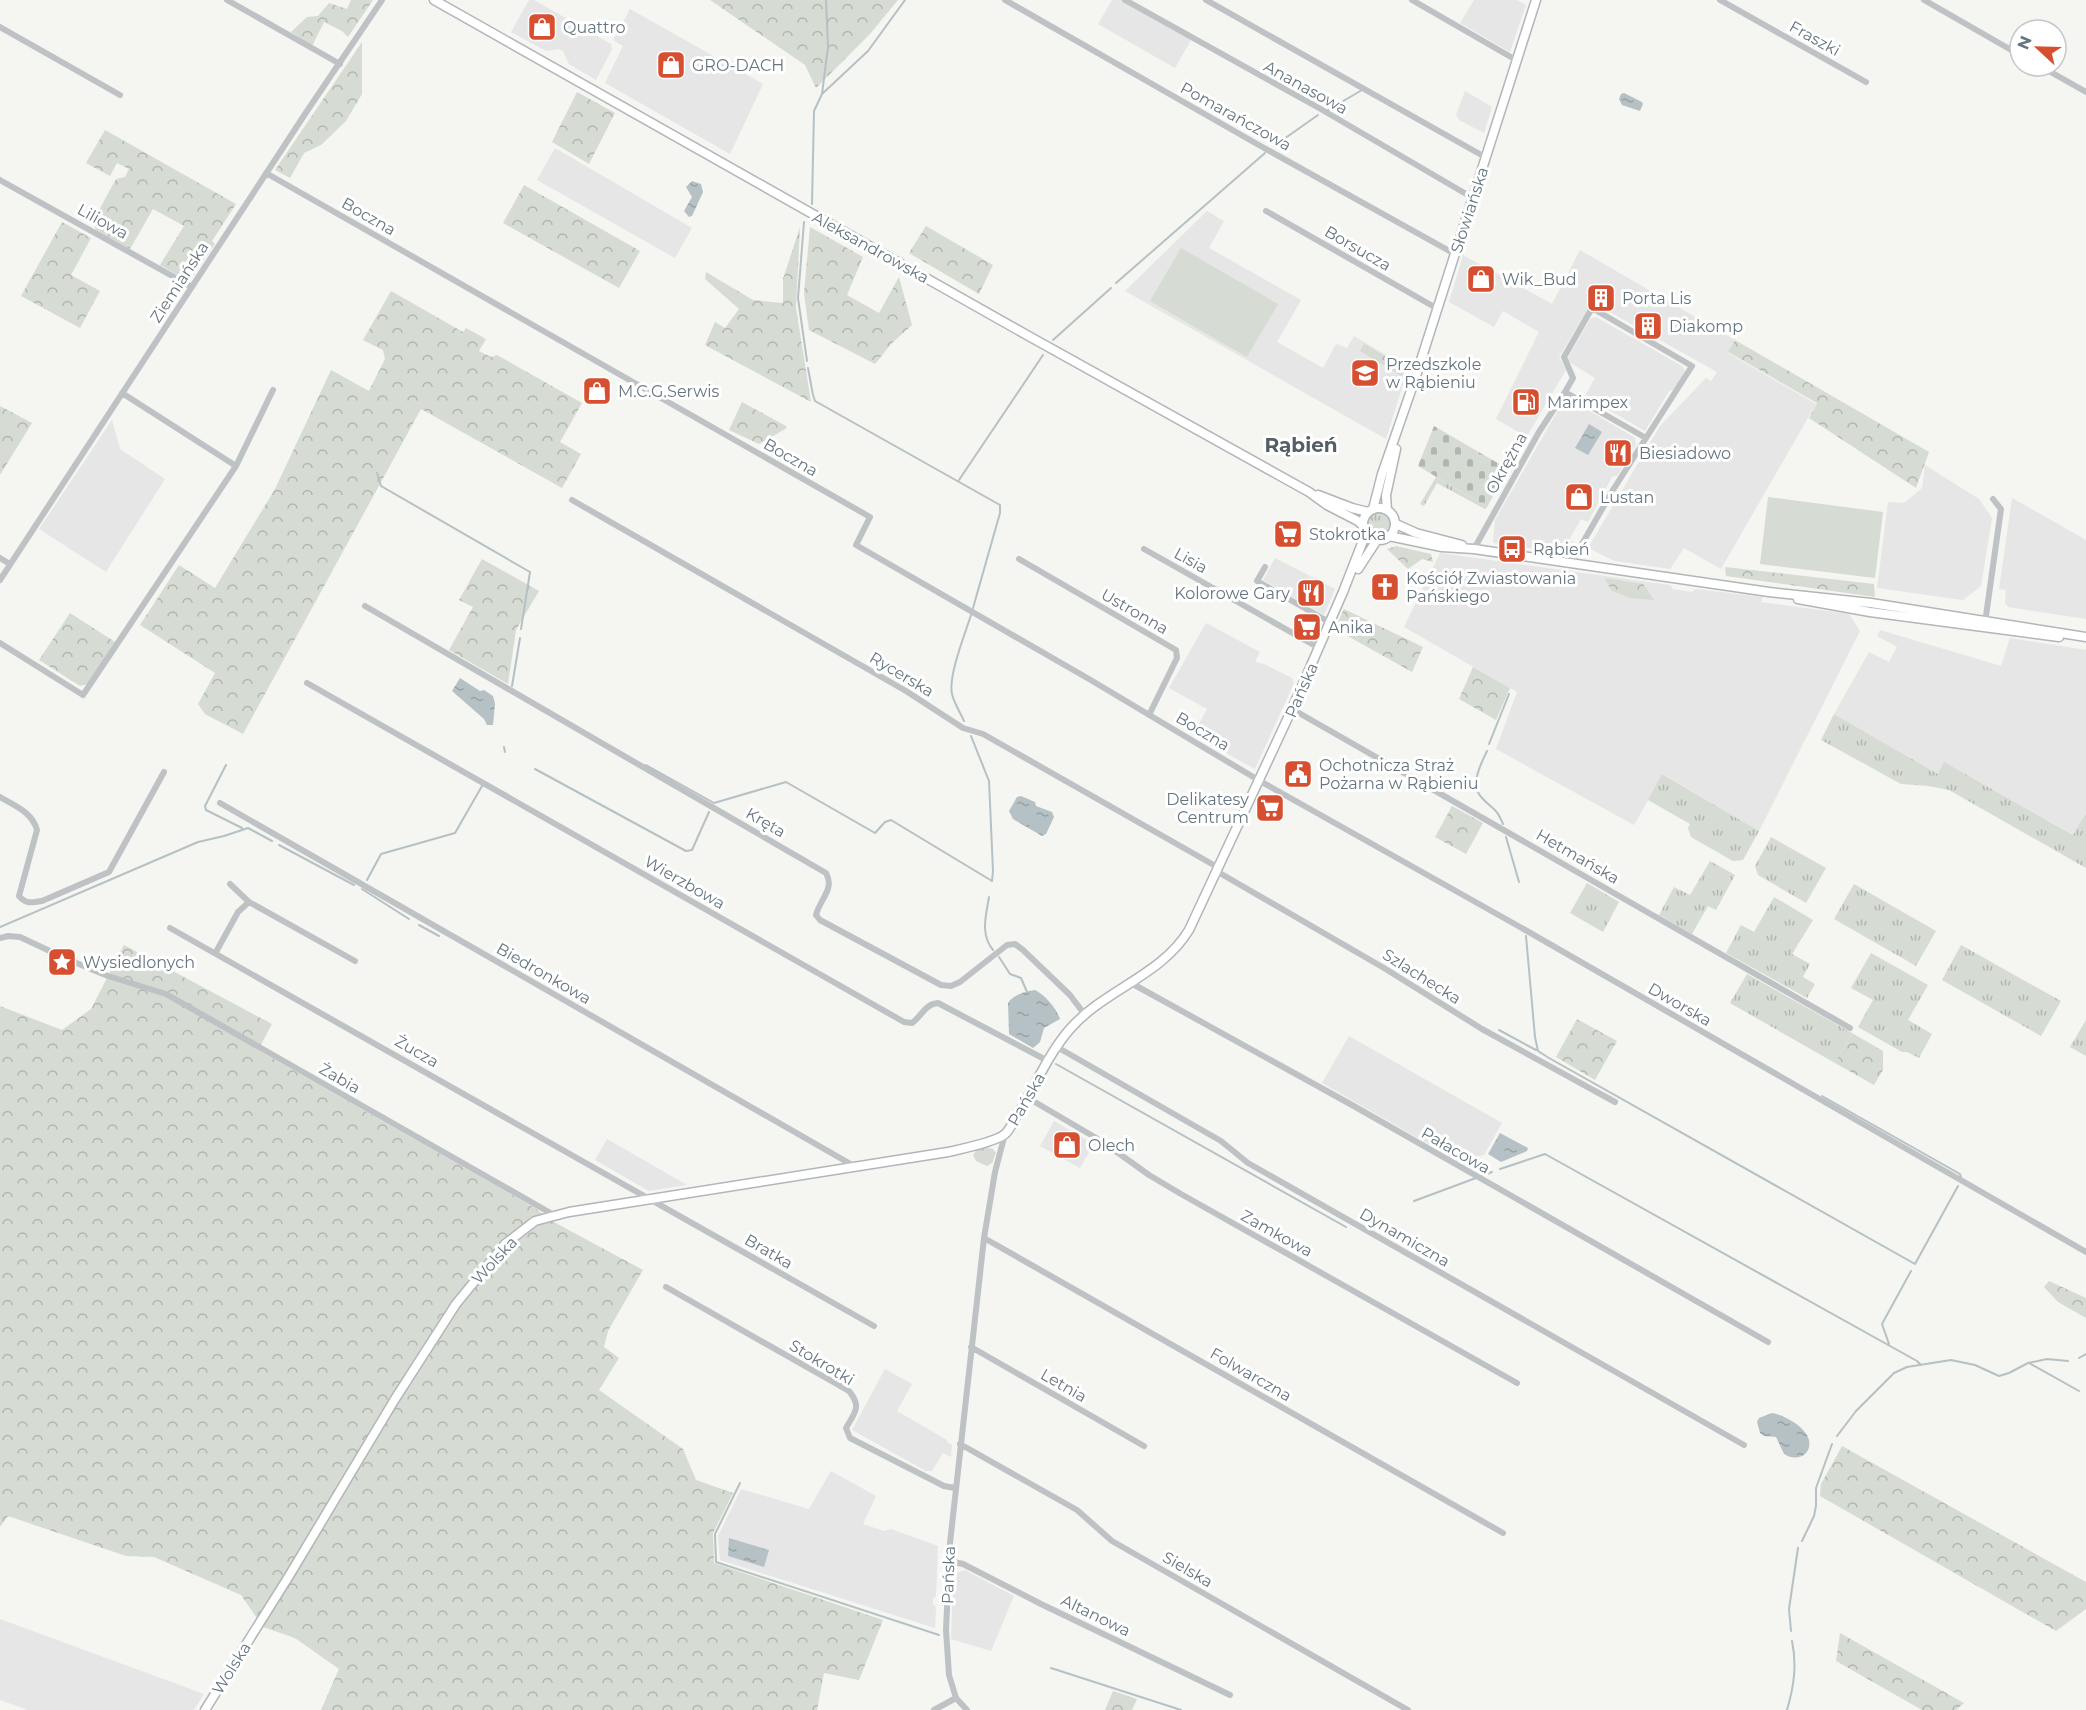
<svg xmlns="http://www.w3.org/2000/svg" width="2086" height="1710" viewBox="0 0 2086 1710" font-family="Montserrat,sans-serif">
  <defs>
    <pattern id="grass-tufts" width="24" height="20" patternUnits="userSpaceOnUse" patternTransform="scale(1.5)"><rect width="24" height="20" fill="#d6dbd3"/><path d="M3 7l-1-3M5 7V3M7 7l1-3M15 17l-1-3M17 17v-4M19 17l1-3" fill="none" stroke="#b1b6b0"/></pattern>
    <pattern id="forest-crowns" width="20" height="18" patternUnits="userSpaceOnUse" patternTransform="scale(1.5)"><rect width="20" height="18" fill="#d6dbd3"/><path d="M2 6a3 3 0 1 1 6 0M12 15a3 3 0 1 1 6 0" fill="none" stroke="#b1b6b0"/></pattern>
    <pattern id="cemetery-stones" width="16" height="16" patternUnits="userSpaceOnUse" patternTransform="scale(1.5)"><rect width="16" height="16" fill="#d6dbd3"/><path d="M2 7V4a2 2 0 0 1 4 0v3zM10 15v-3a2 2 0 0 1 4 0v3z" fill="#b1b6b0"/></pattern>
    <pattern id="water-ripples" width="26" height="14" patternUnits="userSpaceOnUse" patternTransform="scale(1.5)"><rect width="26" height="14" fill="#b5c1c4"/><path d="M2 4q2-2 4 0t4 0M15 11q2-2 4 0t4 0" fill="none" stroke="#97a1a4"/></pattern>
  </defs>
  <rect width="100%" height="100%" fill="#f5f5f1"/>
  <path fill="#e5e6e5" d="M529,0H534L611,44L612,49L596,80L569,64L563,51L559,49L546,51L511,32Z
    M1112,0H1121L1191,40L1175,68L1098,24Z
    M1474,0H1517L1526,5L1510,52L1460,23Z
    M630,9L763,84L730,154L605,83L623,46L613,40Z
    M1465,91L1492,107L1484,133L1459,120L1456,115Z
    M555,148L692,228L675,258L537,180Z
    M1207,211L1224,221L1209,248L1301,300L1277,342L1323,368L1336,344L1347,348L1354,336L1408,368L1386,439L1125,291Z
    M1580,250L1735,340L1728,353L1816,404L1721,569L1684,548L1670,569L1615,561L1588,548L1660,426L1706,378L1711,381L1717,372L1592,302L1559,357L1566,370L1523,443L1520,433L1496,419L1539,332L1503,311L1494,327L1449,302L1463,255L1552,304Z
    M1596,317L1682,366L1685,371L1674,390L1669,391L1645,431L1585,396L1595,378L1569,362L1568,357L1591,318Z
    M1573,401L1635,438L1636,445L1617,476L1612,477L1588,522L1581,519L1569,540L1573,542L1563,553L1493,543L1495,520L1561,405Z
    M112,420L120,449L165,479L106,572L39,529Z
    M1925,465L1979,499L1992,518L1981,586L1963,600L1877,588L1888,502L1904,503L1922,488Z
    M2012,498L2086,540V619L2008,607L2005,603L2006,590L1999,589Z
    M1440,553L1670,585L1673,589L1692,592L1696,589L1763,597L1761,602L1849,614L1860,631L1759,831L1663,774L1634,825L1496,749L1517,692L1404,627Z
    M1275,558L1335,589L1324,615L1263,580Z
    M1206,623L1260,652L1255,662L1264,664L1292,678L1294,683L1255,769L1193,735L1207,709L1169,688Z
    M1880,630L2001,666L2010,638L2086,650V813L2074,835L1945,763L1938,774L1834,714L1869,652L1889,662L1897,647L1877,636Z
    M1349,1036L1502,1123L1484,1155L1458,1161L1322,1083Z
    M1054,1121L1094,1144L1080,1168L1040,1146Z
    M607,1139L687,1185L649,1191L595,1160Z
    M885,1369L912,1384L897,1411L947,1440V1442L952,1445L951,1457L943,1453L932,1471H926L852,1430Z
    M831,1471L876,1496L863,1524L884,1531L891,1529L938,1546L936,1596L933,1598V1605L936,1607L935,1628L720,1560L718,1536L741,1489L809,1509Z
    M965,1570L1014,1596L991,1651L951,1639L953,1574Z
    M0,1619L204,1694L194,1710H28L0,1700Z"/>
  <path fill="url(#grass-tufts)" d="M1436,477L1487,507L1485,509L1437,483L1424,506L1420,504Z
    M1368 523a11 11 0 1 1 22 0a11 11 0 1 1-22 0Z
    M1834,714L1938,774L1944,762L2073,835L2086,813V868L1949,790L1928,786L1901,784L1821,740Z
    M1662,774L1759,831L1743,860L1733,861L1691,837L1688,828L1690,824L1648,800Z
    M1771,837L1826,868L1806,903L1758,875L1755,866Z
    M1710,861L1735,875L1716,910L1708,906L1692,934L1659,915L1674,887L1690,895Z
    M1587,883L1619,902L1603,932L1570,913Z
    M1854,884L1936,931L1916,966L1834,919Z
    M1774,897L1813,920L1792,954L1810,964L1803,977L1815,984L1807,998L1726,953L1741,925L1754,932Z
    M1961,945L2061,1001L2041,1036L1942,980Z
    M1871,953L1928,985L1908,1020L1932,1034L1919,1058L1907,1052H1902L1858,1027L1873,1000L1851,988Z
    M1747,974L1852,1033L1835,1063L1730,1003Z
    M2086,1020V1056L2070,1047Z
    M985,1147L993,1149L996,1153L992,1163L987,1166L976,1161L973,1155L977,1149Z"/>
  <path fill="url(#forest-crowns)" d="M351,0H373L348,37L342,31L324,22L312,46L291,32L307,17L318,16L329,3L347,9Z
    M710,0H898L870,34L816,88L805,65Z
    M362,42V94L346,121L321,145L304,153L290,178L275,170Z
    M577,92L615,113L589,164L552,142Z
    M105,130L236,204L212,241L215,244L189,282L160,265L184,226L153,209L130,249L96,230L93,221L116,179L125,177L129,169L117,163L110,176L86,163Z
    M524,185L640,251L619,288L503,223Z
    M62,222L91,238L71,275L100,291L80,328L21,296Z
    M926,226L993,265L979,294L909,253Z
    M800,227L796,308L811,402L705,345L715,322L725,328L739,309L705,279L706,272L753,300L783,303V279Z
    M810,227L863,257L847,295L879,313L899,277L912,325L891,344L875,364L809,330L804,293Z
    M391,291L463,332L466,328L486,339L479,351L491,357L497,355L582,403L560,442L581,454L562,488L421,409L243,734L205,714L198,704L215,673L140,625L179,565L215,588L275,489L331,370L369,391L385,359L383,350L363,340Z
    M1735,340L1929,452L1916,488L1809,418L1817,403L1728,352Z
    M1364,344L1406,368L1402,376L1360,351Z
    M742,402L786,426L787,428L759,444L729,430Z
    M0,406L32,423L0,475Z
    M1396,546L1431,554L1433,562L1422,559L1408,569L1387,549Z
    M482,559L539,591L516,630L508,684L449,650L473,607L459,600Z
    M1725,567L1874,584L1875,597L1726,576Z
    M1604,578L1643,584L1654,600L1630,598L1612,591Z
    M1344,609L1423,647L1412,672L1335,629Z
    M70,613L115,642L88,684L80,686L39,660Z
    M1473,667L1510,688L1496,720L1459,699Z
    M1452,806L1483,823L1466,854L1435,837Z
    M124,945L272,1024L258,1050L535,1208L552,1221L643,1270L608,1331L604,1347L619,1358L599,1390L683,1449L696,1480L733,1493L713,1533L714,1563L883,1620L859,1680L824,1673L817,1710H321L339,1669L295,1638L263,1627L241,1595L154,1557L126,1556L8,1516L0,1527V1006L62,1030L91,1009Z
    M1577,1019L1617,1041L1595,1080L1556,1057Z
    M1852,1033L1883,1051V1070L1874,1085L1835,1063Z
    M2049,1281L2086,1298V1318L2058,1302L2044,1287Z
    M1842,1446L2086,1582V1609L2056,1631L1820,1496L1821,1484Z
    M1840,1633L1964,1703L1956,1710H1922L1836,1661Z
    M1113,1691L1137,1699L1132,1710H1105Z"/>
  <path fill="url(#cemetery-stones)" d="M1434,426L1508,469L1487,507L1418,466Z"/>
  <path fill="#d6dbd3" d="M1181,248L1278,304L1247,357L1150,301Z
    M1768,497L1883,512L1875,578L1760,564Z"/>
  <path fill="url(#water-ripples)" d="M1624,93L1642,102L1643,104L1640,111L1622,105L1619,99L1621,94Z
    M692,181L701,184L703,192L692,216L689,217L684,211L692,197L686,187Z
    M1589,424L1602,432L1588,455L1575,448Z
    M460,678L480,691L484,690L493,696L495,704L493,725H487L484,719L452,691Z
    M1021,796L1035,802L1036,806L1052,812L1054,817L1046,834L1042,836L1013,819L1009,811L1017,797Z
    M1035,990C1045,995 1057,1009 1060,1019L1044,1028L1040,1042L1033,1048L1009,1034L1008,1003C1013,995 1026,991 1035,990Z
    M1500,1133L1528,1148L1527,1151L1501,1162L1488,1154Z
    M1772,1413C1784,1415 1806,1427 1809,1440C1812,1456 1796,1462 1784,1454L1776,1437L1764,1436L1760,1433L1757,1422L1759,1418Z
    M729,1538L769,1550L764,1567L728,1556Z"/>
  <g fill="none" stroke-linecap="round" stroke-linejoin="round">
    <path stroke="#b5c1c4" stroke-width="2" d="M822,94L868,51L905,0
      M1328,110L1362,90
      M1274,146L1318,115
      M812,204L814,111L822,94L828,47L826,0
      M804,222L798,298L807,361
      M1116,283L1265,153
      M1053,340L1111,288
      M808,368L813,395L815,401L1000,505V513L973,608
      M377,473L381,486L530,572L521,629
      M959,480L1043,355
      M512,686L520,638
      M964,721C960,712 954,703 952,694C948,676 965,634 971,615
      M1489,744L1509,694
      M504,747L505,752
      M1487,751C1481,764 1469,785 1482,798C1493,810 1496,807 1503,824
      M226,765L205,806L206,810L242,828
      M646,765L714,803L786,782L875,833L885,822L891,820L992,881L993,871L989,781L971,736
      M535,769L686,851L692,850L709,812
      M1506,837L1519,882
      M279,845L354,885
      M367,880L381,854L455,833L482,786
      M362,889L409,919
      M989,897C986,916 980,934 993,950
      M419,925L439,936
      M0,927L198,842L224,836L248,828L272,841
      M1526,936L1535,1037L1538,1051L1549,1058L1915,1264L1958,1186
      M999,957L1010,974L1021,978L1027,992
      M1499,1030L1536,1050
      M1056,1064L1346,1227
      M1822,1096L1960,1174L1961,1178
      M1500,1169L1545,1154L1917,1361L1921,1365
      M1482,1176L1492,1172
      M1414,1201L1476,1178
      M1889,1344L1882,1324L1911,1271
      M2079,1358L2086,1354
      M2029,1363L2079,1391
      M1837,1436L1856,1411L1894,1373L1907,1367L1951,1360L1975,1365L1999,1376L2009,1373L2028,1363L2047,1359L2068,1361
      M740,1483L715,1534L716,1562L939,1635
      M1802,1541L1814,1516L1816,1506V1488L1832,1444
      M1791,1631L1789,1609L1798,1548
      M1051,1668L1181,1710
      M1787,1710C1794,1686 1797,1665 1792,1641"/>
    <g stroke="#b1b6b9" stroke-width="11">
      <path id="secondary" d="M434,0L1025,334L1309,492L1327,505L1358,521L1364,527
        M1318,495L1352,508L1368,512
        M1363 524a16 16 0 1 1 32 0a16 16 0 1 1-32 0Z
        M1373,509L1382,474L1414,382L1536,0
        M1387,510L1386,495L1396,449
        M1396,524L1416,533L1462,545
        M1389,536L1442,547L1474,549L1769,592L1871,603L2086,637
        M1358,569L1377,540
        M1798,599L1870,612L2059,637
        M205,1710L289,1576L395,1399L456,1304L505,1244L535,1221L569,1212L948,1152C961,1149 996,1142 1005,1134C1010,1130 1014,1120 1017,1115C1035,1087 1048,1054 1070,1029C1105,989 1161,976 1189,930L1292,709L1343,592L1366,533"/>
    </g>
    <path stroke="#bec2c5" stroke-width="6" d="M227,0L340,64
      M1005,0L1257,144L1455,254
      M1125,0L1319,108L1473,198
      M1206,0L1485,157
      M1412,0L1516,60
      M1720,0L1866,82
      M1924,0L2020,55
      M0,27L120,95
      M2040,66L2086,92
      M266,173L870,517L856,545L1089,679L1260,781L1520,927L2086,1252
      M0,180L192,287
      M1266,211L1438,309
      M1565,392L1573,378L1564,357L1592,308L1692,366L1646,438
      M122,393L236,466
      M572,500L906,691L963,728L983,734L1219,868
      M1144,549L1319,648
      M1474,549L1539,432L1565,392L1646,438L1613,490L1571,563
      M0,558L10,564
      M1019,559L1176,650L1177,658L1149,715
      M1265,567L1257,581L1329,622
      M0,580L307,111L382,0
      M365,606L826,873C835,889 820,899 816,915L820,920L941,985L951,986L960,982L1007,945L1015,944L1023,950L1070,995L1085,1015
      M1985,623L2001,509L1993,499
      M0,643L83,695L236,466L273,390
      M307,683L904,1022L912,1023C922,1016 925,1004 938,1003L1048,1061
      M1292,709L1850,1028
      M0,797C15,806 32,812 37,830L19,896C26,904 31,903 42,901L109,872L164,772
      M220,803L854,1166
      M1218,872L1384,968L1482,1029L1615,1102
      M230,884L249,902L355,961
      M170,928L874,1326
      M0,938L8,936L20,937L69,960L108,976L166,994L554,1215
      M216,952L238,912L249,902
      M1131,983L1352,1105L1768,1342
      M1057,1047L1221,1141L1248,1163L1744,1445
      M1028,1098L1103,1142L1149,1175L1181,1194L1517,1383
      M984,1238L1503,1533
      M666,1287L849,1391C862,1407 855,1412 846,1428L850,1438L944,1486L955,1488
      M971,1347L1144,1446
      M960,1444L1077,1510L1112,1541L1408,1710
      M949,1561L963,1564L1041,1604L1230,1695
      M934,1710L956,1698
      M967,1710L956,1698L949,1675L946,1630L950,1543L984,1238L995,1172L1005,1134"/>
    <use href="#secondary" stroke="#fff" stroke-width="8"/>
  </g>
  <defs>
    <g id="shop-square" transform="scale(1.5)"><rect x="-9" y="-9" width="18" height="18" rx="4" fill="#d64f30" stroke="#fff"/><path d="M-5-2.5h2.3a2.7 3.5 0 0 1 5.4 0H5L5.5 6h-11ZM-1.5-2.5h3a1.5 2.3 0 0 0-3 0Z" fill="#fff"/></g>
    <g id="building-square" transform="scale(1.5)"><rect x="-9" y="-9" width="18" height="18" rx="4" fill="#d64f30" stroke="#fff"/><path d="M-4-6H4V6H1V3H-1V6H-4ZM-2.5-4.3h1.7v1.8h-1.7ZM.8-4.3h1.7v1.8H.8ZM-2.5-1h1.7V.8h-1.7ZM.8-1h1.7V.8H.8Z" fill="#fff"/></g>
    <g id="school-square" transform="scale(1.5)"><rect x="-9" y="-9" width="18" height="18" rx="4" fill="#d64f30" stroke="#fff"/><path d="M0-5L7-2L0 1L-7-2ZM-4 1L0 2.5L4 1V4Q0 6-4 4Z" fill="#fff"/></g>
    <g id="fuel-square" transform="scale(1.5)"><rect x="-9" y="-9" width="18" height="18" rx="4" fill="#d64f30" stroke="#fff"/><path d="M-5.5-6h7V0h2V4h1.3V-2.5L3-4.5l.8-.8L6-3V5H2.5V1h-1V6h-7ZM-4.2-4.7v3.2H.2V-4.7Z" fill="#fff"/></g>
    <g id="restaurant-square" transform="scale(1.5)"><rect x="-9" y="-9" width="18" height="18" rx="4" fill="#d64f30" stroke="#fff"/><path d="M-5-6h1v4h1v-4h1v4h1v-4h1v5L-1.5 .5V6h-2V.5L-5-1ZM5-6V6H3V1.5H1.5Q1.5-4 5-6Z" fill="#fff"/></g>
    <g id="supermarket-square" transform="scale(1.5)"><rect x="-9" y="-9" width="18" height="18" rx="4" fill="#d64f30" stroke="#fff"/><path d="M-6-5.5h2.5l.6 2H6L4.5 2H-2.5L-4.4-4H-6ZM-1.5 3.2a1.3 1.3 0 1 0 .1 0ZM3 3.2a1.3 1.3 0 1 0 .1 0Z" fill="#fff"/></g>
    <g id="bus-square" transform="scale(1.5)"><rect x="-9" y="-9" width="18" height="18" rx="4" fill="#d64f30" stroke="#fff"/><path d="M-5-6H5V4H4V6H2V4H-2V6H-4V4H-5ZM-3.5-4V0h7V-4ZM-3.5 1.2v1.5H-2V1.2ZM2 1.2v1.5H3.5V1.2Z" fill="#fff"/></g>
    <g id="church-square" transform="scale(1.5)"><rect x="-9" y="-9" width="18" height="18" rx="4" fill="#d64f30" stroke="#fff"/><path d="M-1.2-6h2.4v3.5h3.3v2.4h-3.3V6h-2.4V-.1h-3.3v-2.4h3.3Z" fill="#fff"/></g>
    <g id="civic-square" transform="scale(1.5)"><rect x="-9" y="-9" width="18" height="18" rx="4" fill="#d64f30" stroke="#fff"/><path d="M-.6-6.5H3V-4.5H.6V-3L4-1V1h2V6H-6V1h2V-1L-.6-3ZM-1.2 2.5V6h2.4V2.5Z" fill="#fff"/></g>
    <g id="sight-square" transform="scale(1.5)"><rect x="-9" y="-9" width="18" height="18" rx="4" fill="#d64f30" stroke="#fff"/><path d="M0-6L1.8-2.2L6-1.7L2.9 1.2L3.7 5.4L0 3.3L-3.7 5.4L-2.9 1.2L-6-1.7L-1.8-2.2Z" fill="#fff"/></g>
  </defs>
  <g fill-rule="evenodd">
    <use href="#shop-square" x="542" y="27"/>
    <use href="#shop-square" x="671" y="65"/>
    <use href="#shop-square" x="1481" y="279"/>
    <use href="#building-square" x="1601" y="298"/>
    <use href="#building-square" x="1648" y="326"/>
    <use href="#school-square" x="1365" y="373"/>
    <use href="#shop-square" x="597" y="391"/>
    <use href="#fuel-square" x="1526" y="402"/>
    <use href="#restaurant-square" x="1618" y="453"/>
    <use href="#shop-square" x="1579" y="497"/>
    <use href="#supermarket-square" x="1288" y="534"/>
    <use href="#bus-square" x="1512" y="549"/>
    <use href="#church-square" x="1385" y="587"/>
    <use href="#restaurant-square" x="1311" y="593"/>
    <use href="#supermarket-square" x="1307" y="627"/>
    <use href="#civic-square" x="1298" y="774"/>
    <use href="#supermarket-square" x="1270" y="808"/>
    <use href="#sight-square" x="62" y="962"/>
    <use href="#shop-square" x="1067" y="1145"/>
  </g>
  <g text-anchor="middle" stroke-width="6" stroke-linejoin="round" paint-order="stroke">
    <g font-size="16" fill="#667680" stroke="#fff" text-anchor="start">
      <text x="563" y="33">Quattro</text>
      <text x="692" y="71">GRO-DACH</text>
      <text x="1502" y="285">Wik_Bud</text>
      <text x="1622" y="304">Porta Lis</text>
      <text x="1669" y="332">Diakomp</text>
      <text x="1386" y="370">Przedszkole<tspan x="1386" dy="18">w Rąbieniu</tspan></text>
      <text x="618" y="397">M.C.G.Serwis</text>
      <text x="1547" y="408">Marimpex</text>
      <text x="1639" y="459">Biesiadowo</text>
      <text x="1600" y="503">Lustan</text>
      <text x="1309" y="540">Stokrotka</text>
      <text x="1533" y="555">Rąbień</text>
      <text x="1406" y="584">Kościół Zwiastowania<tspan x="1406" dy="18">Pańskiego</tspan></text>
      <text x="1290" y="599" text-anchor="end">Kolorowe Gary</text>
      <text x="1328" y="633">Anika</text>
      <text x="1319" y="771">Ochotnicza Straż<tspan x="1319" dy="18">Pożarna w Rąbieniu</tspan></text>
      <text x="1249" y="805" text-anchor="end">Delikatesy<tspan x="1249" dy="18">Centrum</tspan></text>
      <text x="83" y="968">Wysiedlonych</text>
      <text x="1088" y="1151">Olech</text>
    </g>
    <g font-size="16" fill="#667680" stroke="#fff">
      <text transform="translate(1815 38) rotate(29)" y="6">Fraszki</text>
      <text transform="translate(1306 87) rotate(29)" y="6">Ananasowa</text>
      <text transform="translate(1236 116) rotate(29)" y="6">Pomarańczowa</text>
      <text transform="translate(1469 210) rotate(-72)" y="6">Słowiańska</text>
      <text transform="translate(369 216) rotate(30)" y="6">Boczna</text>
      <text transform="translate(103 221) rotate(29)" y="6">Liliowa</text>
      <text transform="translate(871 247) rotate(29)" y="6">Aleksandrowska</text>
      <text transform="translate(1358 248) rotate(30)" y="6">Borsucza</text>
      <text transform="translate(179 282) rotate(-57)" y="6">Ziemiańska</text>
      <text transform="translate(791 457) rotate(30)" y="6">Boczna</text>
      <text transform="translate(1506 463) rotate(-61)" y="6">Okrężna</text>
      <text transform="translate(1191 560) rotate(29)" y="6">Lisia</text>
      <text transform="translate(1135 611) rotate(30)" y="6">Ustronna</text>
      <text transform="translate(902 674) rotate(31)" y="6">Rycerska</text>
      <text transform="translate(1301 690) rotate(-66)" y="6">Pańska</text>
      <text transform="translate(1203 731) rotate(31)" y="6">Boczna</text>
      <text transform="translate(766 822) rotate(30)" y="6">Kręta</text>
      <text transform="translate(1578 856) rotate(30)" y="6">Hetmańska</text>
      <text transform="translate(685 882) rotate(30)" y="6">Wierzbowa</text>
      <text transform="translate(544 973) rotate(30)" y="6">Biedronkowa</text>
      <text transform="translate(1422 976) rotate(32)" y="6">Szlachecka</text>
      <text transform="translate(1680 1004) rotate(30)" y="6">Dworska</text>
      <text transform="translate(417 1051) rotate(30)" y="6">Żucza</text>
      <text transform="translate(340 1078) rotate(30)" y="6">Żabia</text>
      <text transform="translate(1026 1099) rotate(-60)" y="6">Pańska</text>
      <text transform="translate(1456 1150) rotate(30)" y="6">Pałacowa</text>
      <text transform="translate(1277 1233) rotate(29)" y="6">Zamkowa</text>
      <text transform="translate(1405 1237) rotate(30)" y="6">Dynamiczna</text>
      <text transform="translate(769 1251) rotate(30)" y="6">Bratka</text>
      <text transform="translate(494 1260) rotate(-47)" y="6">Wolska</text>
      <text transform="translate(822 1362) rotate(31)" y="6">Stokrotki</text>
      <text transform="translate(1251 1374) rotate(30)" y="6">Folwarczna</text>
      <text transform="translate(1064 1385) rotate(30)" y="6">Letnia</text>
      <text transform="translate(1188 1569) rotate(30)" y="6">Sielska</text>
      <text transform="translate(948 1575) rotate(-88)" y="6">Pańska</text>
      <text transform="translate(1096 1615) rotate(26)" y="6">Altanowa</text>
      <text transform="translate(231 1668) rotate(-58)" y="6">Wolska</text>
    </g>
    <g font-size="20" font-weight="bold" fill="#535e66" stroke="#fff">
      <text x="1301" y="452">Rąbień</text>
    </g>
  </g>
  <g transform="translate(2038 48) rotate(292)"><circle r="28" fill="#ffffff" stroke="#c2c8cc" stroke-width="1.5"/>
  <path d="M0-4.5L10 22L0 15L-10 22Z" fill="#d64f30"/>
  <text y="-9" font-size="16" font-weight="bold" text-anchor="middle" fill="#667680">N</text>
  </g>
</svg>
